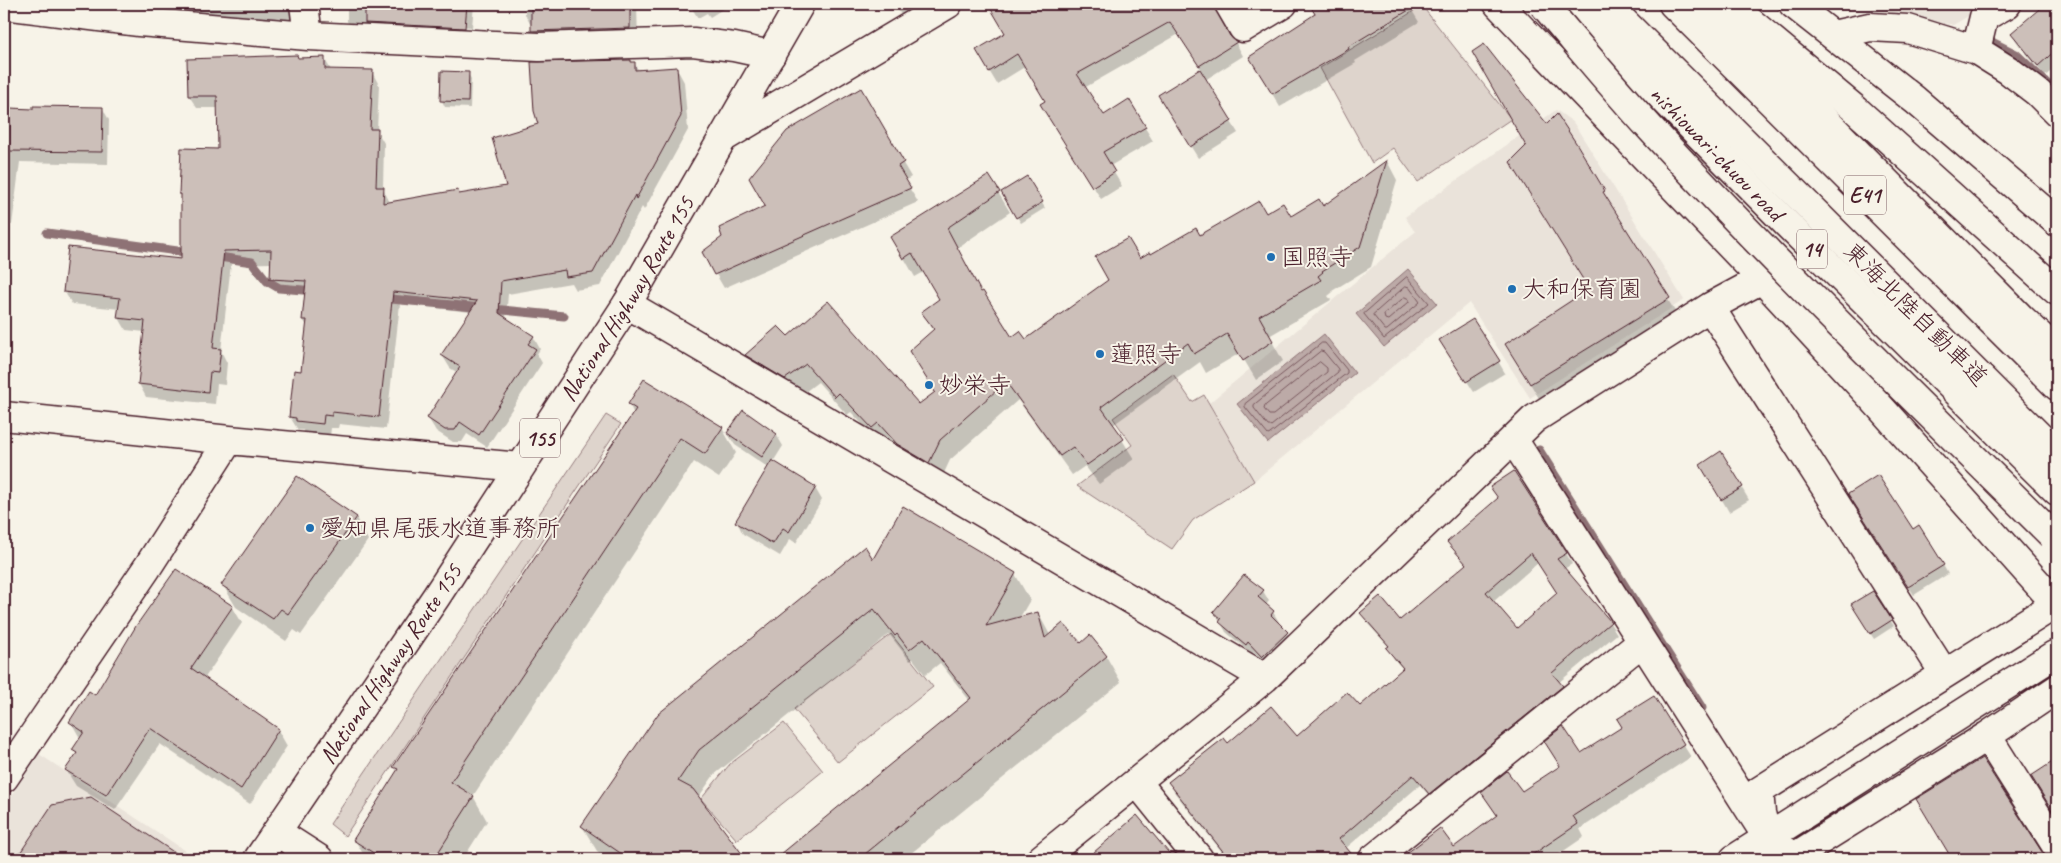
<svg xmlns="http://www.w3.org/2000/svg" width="2061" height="863" viewBox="0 0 2061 863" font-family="Caveat,'Klee One',sans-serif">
  <rect width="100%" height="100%" fill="#f7f3e8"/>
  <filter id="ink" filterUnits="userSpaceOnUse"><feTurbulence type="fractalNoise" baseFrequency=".02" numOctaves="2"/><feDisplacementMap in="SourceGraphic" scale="10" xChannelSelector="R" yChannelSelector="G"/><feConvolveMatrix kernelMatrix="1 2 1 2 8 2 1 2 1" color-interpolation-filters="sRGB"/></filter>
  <g filter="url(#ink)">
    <path fill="#eae3da" d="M1866,4H1989L1953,25L1866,7Z
      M1556,110L1573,122L1684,300L1530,398L1469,303L1254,481L1209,403L1415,232L1405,217Z
      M39,754L198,859H4V807Z"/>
    <path fill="#ded4cc" stroke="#947a7c" d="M1422,6L1511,119L1418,182L1393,148L1372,163L1320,68Z
      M1173,374L1192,402L1204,395L1254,481L1193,520L1172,549L1077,486L1132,445L1113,418Z
      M606,415L621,424L345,836L330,824Z
      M891,634L933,687L838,762L794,709Z
      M784,723L823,771L737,840L701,799L730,764Z"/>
    <path fill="#bcaaa7" stroke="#8e7275" d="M1408,269L1437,303L1384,347L1356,314Z
      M1324,334L1355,373L1268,443L1237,404Z"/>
    <path fill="#0003" fill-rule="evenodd" d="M154,4H297L296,30L168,16L164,9L157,8Z
      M347,4H474L471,39L354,33L347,21ZM402,24L471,27V29L402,26Z
      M525,4H637L638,43L541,45L525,14Z
      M683,4H731L710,17L707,13L698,18L691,7L686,10Z
      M894,4H949L909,27Z
      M989,4H1229L1222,10L1220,19L1229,37L1236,43L1243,56L1205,80L1238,133L1198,158L1166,107L1159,95L1201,69L1179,34L1084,88L1103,117L1129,101L1153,141L1110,166L1122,186L1101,199L1050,117L1046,102L1026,66L997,84L985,64L1007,33Z
      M1246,4H1272L1254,14Z
      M1310,4H1408L1419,22L1355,61L1356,63L1280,107L1258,70L1316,15Z
      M2047,4H2057V75L2054,69L2045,76L2019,45L2012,34Z
      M324,58L331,70L372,72L379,85L377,131L384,143L383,188L390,203L459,195L508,187L540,125L632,63H634L639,71L677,69L684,82L688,130L644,210L642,207L600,286L575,290L571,283L508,294L506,319L533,336L540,349L537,354L542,363L487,447L467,434L462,442H453L436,431L428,418L458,373L450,368L442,355L471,312L400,304L386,429L339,424L338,428H331L330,436L304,433L303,430H298L290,417L302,372L308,327L303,320L306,293L279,292L271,279L272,263L231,264L221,351L227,363L225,385L217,384L215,404L146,397L139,384L145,332L126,330L119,318L120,309L72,304L64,291L183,261V198L180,194L219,150L218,108H197L189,96L299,59Z
      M443,72L468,73L471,79L470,108L445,107L442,101Z
      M860,90L911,177L905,181L918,202L724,288L703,252L767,207Z
      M4,109L34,110L103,109L109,120L108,164L20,162L12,225L4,224Z
      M1547,126L1577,146L1615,214L1681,321L1543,405L1519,365L1590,290Z
      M1387,161L1397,180L1371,267L1332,291L1333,292L1328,296L1331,300L1269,336L1283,361L1256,380L1240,353L1206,373L1200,362L1113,425L1134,459L1099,484L1085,466L1072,475L1018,400L950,460L940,482L909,463L890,442L884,447L851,412L847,415L818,382L797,398L758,375L747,356L787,338L918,406L936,393L922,371L934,331L922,312L940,300L924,272L915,277L892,237L988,176L1010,212L957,248L981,294L1012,338L1026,340L1139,260L1265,215L1290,218L1323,208Z
      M1027,178L1045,208L1021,223L1002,193Z
      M1448,352L1498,361L1505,373L1474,392Z
      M629,404L722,428L736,453L719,478L694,462L473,796L487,821L463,859H366L355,840L398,772L395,767L634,414Z
      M728,434H776L783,446L773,462L815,488L822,500L796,543L790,539L780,556L743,534L737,522L769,468L735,445Z
      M1721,453L1749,500L1729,512L1702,465Z
      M1491,487L1566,553L1572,564L1564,569L1610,623L1617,634L1558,683L1568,697L1436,804L1420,785L1345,849L1353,859H1258L1245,844L1227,858L1175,793L1169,782L1228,745L1297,738L1360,708L1403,669L1394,659L1389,647L1368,624L1362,613L1400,622L1466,565L1449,542L1499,499ZM1538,563L1558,594L1517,630L1493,602Z
      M1855,503L1913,531L1943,565L1948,574L1914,595Z
      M356,518L368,540L301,635L294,630L286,641L236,607L223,585Z
      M873,562L1015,574L1030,600L1019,619L1038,613L1050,635L1080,645L1106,656L1121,682L904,859H777L970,701L940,663L925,675L913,659L910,661L889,634L714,775L698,798L745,859H608L597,851L582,826Z
      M1263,591L1269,601L1266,605L1273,612L1279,622L1278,623L1287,633L1293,643L1269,667L1254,652L1252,654L1226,632L1215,612Z
      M1872,592L1894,626L1874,639L1855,610Z
      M232,606L242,623L204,679L278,730L287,746L250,804L160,744L115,810L76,786L66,770L77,755L74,750L80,738L71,722L95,697Z
      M1653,698L1691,757L1580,829L1584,837L1552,859H1414L1410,853L1453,848L1497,816L1482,792L1521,793L1561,767L1545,742L1581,754L1623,727Z
      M1982,759L2046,859H1953L1918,799Z
      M2057,761V817L2032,776Z
      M90,799L182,859H18L52,806Z
      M1136,817L1171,859H1090L1099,853Z"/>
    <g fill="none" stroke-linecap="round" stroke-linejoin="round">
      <path stroke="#78575d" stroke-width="1" d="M1407,277L1429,303L1384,339L1364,314Z
        M1406,286L1409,287L1420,302L1387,330H1385L1373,315Z
        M1405,297L1409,299V302L1388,320L1385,319L1384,315Z
        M1322,343H1325L1347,370V373L1270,434L1268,435L1245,407V404Z
        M1321,351L1324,352L1338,369V372L1271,426H1268L1254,408V405Z
        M1320,362L1327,368V372L1273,415H1269L1264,409L1265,406Z"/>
      <path stroke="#8e7275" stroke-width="9" d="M1982,37L2016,54L2057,93
        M47,233L192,253
        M213,256L252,262L267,281L279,288L315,291
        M381,298L564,316
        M1539,450L1702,708"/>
    </g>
    <path fill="#ccbfb9" stroke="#4a1f2b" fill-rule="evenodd" d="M365,4H467L465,28L365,23Z
      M531,4H630V28L531,31Z
      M988,4H1213L1230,36L1237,42L1199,66L1170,22L1077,74L1104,115L1129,99L1146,127L1103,152L1115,172L1092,187L1040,104L1045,101L1017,54L989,72L976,50L1005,33Z
      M1309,4H1419L1348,47L1349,49L1272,94L1249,57L1315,14Z
      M2045,4H2057V49L2038,66L2011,33Z
      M1484,44L1547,124L1557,114L1578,146L1605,191L1603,192L1670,298L1530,384L1505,344L1589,289L1510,162L1526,146L1472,52Z
      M297,55L298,58L325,57V69L373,70L370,129H378L376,187H384L383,203L458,190L459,194L506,186L492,138L538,124L534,111L531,62L631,60V62H635V70L677,67L681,116L636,199L635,195L593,273L566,277L565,270L501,281L499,313L534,336L528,344L536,349L479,435L460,422L455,430H445L427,418L460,367L441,355L477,301L393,292L379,417L332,412V416L324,415L323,424L296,421V418L289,417L294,370L301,371L307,320H302L306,281L270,279L271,250L224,251L213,348L221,349L218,373L210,372L208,392L138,384L145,321L117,318L120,298L63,292L68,247L181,259V194H179L181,148L218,149L217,96H188L187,59Z
      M1200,69L1232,121L1190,147L1158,95Z
      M441,71L469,72L468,102L440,101Z
      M861,88L904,162L898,166L911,188L714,275L702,252L722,237L719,228L765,206L749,178L787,131Z
      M33,106L103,107L102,152L8,151L10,108L33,109Z
      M1387,160L1360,247L1322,271L1323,272L1318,276L1321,280L1259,316L1273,341L1243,361L1227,334L1194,354L1188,343L1101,407L1124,439L1087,465L1073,447L1060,456L1006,382L940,440L929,463L897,444L878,423L872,428L839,393L835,397L806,364L785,379L745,355L778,326L788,336L828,301L919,404L935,392L909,351L934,329L921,312L939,299L912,253L903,259L890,237L989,175L1000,192L947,228L981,292L983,291L1012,337L1020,331L1026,339L1108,280L1095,257L1128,238L1140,258L1150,252L1151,254L1196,228L1200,235L1259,201L1266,213L1283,203L1291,216L1319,199L1323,206Z
      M1027,176L1043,202L1016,218L1001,192Z
      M1473,319L1500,361L1466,382L1439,340Z
      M644,379L723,427L705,454L680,438L451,782L474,796L434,859H383L353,840L398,769L393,767L636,409L628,404Z
      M743,410L777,434L762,457L727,433Z
      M1721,451L1743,487L1721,500L1700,465Z
      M772,460L816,487L789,532L783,528L773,544L735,522Z
      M1514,471L1567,553L1557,559L1611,622L1552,673L1563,686L1429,794L1413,775L1339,839L1356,859H1229L1168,782L1224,738L1228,743L1271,706L1297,736L1347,692L1360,706L1403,668L1386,648L1389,646L1360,613L1380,596L1400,620L1466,564L1447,542L1498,498L1490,487ZM1531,553L1557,593L1517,628L1486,592Z
      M1878,475L1913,529L1919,525L1944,565L1908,587L1848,494Z
      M297,476L357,517L288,614L281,609L273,619L221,585Z
      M903,506L1016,573L986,626L1038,612L1045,638L1063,623L1081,643L1090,635L1107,656L859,859H775L971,698L924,638L909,650L897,634L895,636L874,609L699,750L678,781L693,789L746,859H629L581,826L658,714L865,546L873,559Z
      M176,569L233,606L191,668L279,729L241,789L150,728L106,795L65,770L77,753L72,750L84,732L69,722L89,691L95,695L136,626Z
      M1244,575L1264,590L1258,597L1274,611L1271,615L1288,632L1262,657L1248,642L1246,645L1219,622L1221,619L1213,612Z
      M1873,591L1892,620L1870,634L1851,604Z
      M1654,696L1684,744L1573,816L1578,824L1526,859H1399L1440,828L1454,847L1497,815L1481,792L1507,771L1522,791L1560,766L1544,741L1563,726L1581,753L1622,727L1617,719Z
      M1982,758L2044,855L2048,859H1952L1916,799Z
      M2057,759V806L2052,810L2031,776Z
      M91,797L184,859H16L52,805Z
      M1137,815L1174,859H1086Z"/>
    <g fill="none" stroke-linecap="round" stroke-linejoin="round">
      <g stroke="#4a1f2b" stroke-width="31">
        <path id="minor" d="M304,4L308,36
          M1229,4L1243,28L1283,4
          M1498,4L1762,279L1873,399L2057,605
          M1793,4L1915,100L2057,222
          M4,5L139,22L308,36L539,47L693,42L734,47L771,55
          M1833,35L1870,27L1908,29L1976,50L2008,70L2038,93L2057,112
          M1976,50L1984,17L2007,4
          M723,138L948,4
          M627,304L1265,678
          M1710,307L1944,673
          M4,416L229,440L520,467
          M1513,439L1760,826
          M2056,604L1759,791L1761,813L1767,837L1794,857L1987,736L2057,689
          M1987,736L2057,847
          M4,778L147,568L229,440
          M1137,782L1199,859
          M277,832L319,859
          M1041,859L1265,678L1534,419L1710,307L1762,279
          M1373,859L1642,642
          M1734,859L2054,655"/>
      </g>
      <g stroke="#4a1f2b" stroke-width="31">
        <g id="major">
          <path id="s1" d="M1570,4L1787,224L2057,491"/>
          <path d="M1710,4L2021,318L2057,352"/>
        </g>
      </g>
      <g stroke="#4a1f2b" stroke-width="31">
        <g id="highway">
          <path d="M1606,4L2057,454"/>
          <path d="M1673,4L2057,386"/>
          <path d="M1729,4L1856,110L2057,291"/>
          <path id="s2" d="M258,859L436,597L627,304L800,4"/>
        </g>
      </g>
      <use href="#minor" stroke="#f7f3e8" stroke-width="28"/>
      <use href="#major" stroke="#f7f3e8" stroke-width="28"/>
      <use href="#highway" stroke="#f7f3e8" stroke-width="28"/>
      <g stroke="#4a1f2b" stroke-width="31" stroke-linecap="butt">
        <path id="highway-bridge" d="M1543,4C1579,46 1614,89 1651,129C1780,269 1917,401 2052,535"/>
      </g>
      <use href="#highway-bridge" stroke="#f7f3e8" stroke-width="28"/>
    </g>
  </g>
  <g fill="#1f6fb2" stroke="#f7f3e8" stroke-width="2">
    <circle cx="1271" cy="257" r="5"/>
    <circle cx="1512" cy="289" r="5"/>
    <circle cx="1100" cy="354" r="5"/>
    <circle cx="929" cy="385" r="5"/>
    <circle cx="310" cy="528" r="5"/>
  </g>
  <g text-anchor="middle" stroke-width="4" stroke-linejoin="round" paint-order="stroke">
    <g fill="#f7f3e8" stroke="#7e5f64" stroke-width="1">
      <rect x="1844" y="175.5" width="42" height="39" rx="4"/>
      <rect x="1797" y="229.5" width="30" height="39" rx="4"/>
      <rect x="520" y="418.5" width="40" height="39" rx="4"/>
    </g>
    <g font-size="22" font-weight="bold" fill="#4a1f2b">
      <text x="1865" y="203">E41</text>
      <text x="1812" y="257">14</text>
      <text x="540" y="446">155</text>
    </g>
    <g font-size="24" fill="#4a1f2b" stroke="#f7f3e8">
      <text dy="8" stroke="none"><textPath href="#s1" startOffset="209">nishiowari-chuou road</textPath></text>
      <text dy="8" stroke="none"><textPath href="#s2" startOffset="671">National Highway Route 155</textPath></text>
      <text transform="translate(1916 314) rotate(45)" y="8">東海北陸自動車道</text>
      <text dy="8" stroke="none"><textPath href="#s2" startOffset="236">National Highway Route 155</textPath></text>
    </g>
    <g font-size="24" fill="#4a1f2b" stroke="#f7f3e8" text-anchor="start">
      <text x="1281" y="265">国照寺</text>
      <text x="1522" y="297">大和保育園</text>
      <text x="1110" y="362">蓮照寺</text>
      <text x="939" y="393">妙栄寺</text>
      <text x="320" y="536">愛知県尾張水道事務所</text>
    </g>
  </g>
  <rect width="2061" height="863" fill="none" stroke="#f7f3e8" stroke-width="20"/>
  <rect x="10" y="10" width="2041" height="843" fill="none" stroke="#4a1f2b" stroke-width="2" filter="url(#ink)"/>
</svg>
